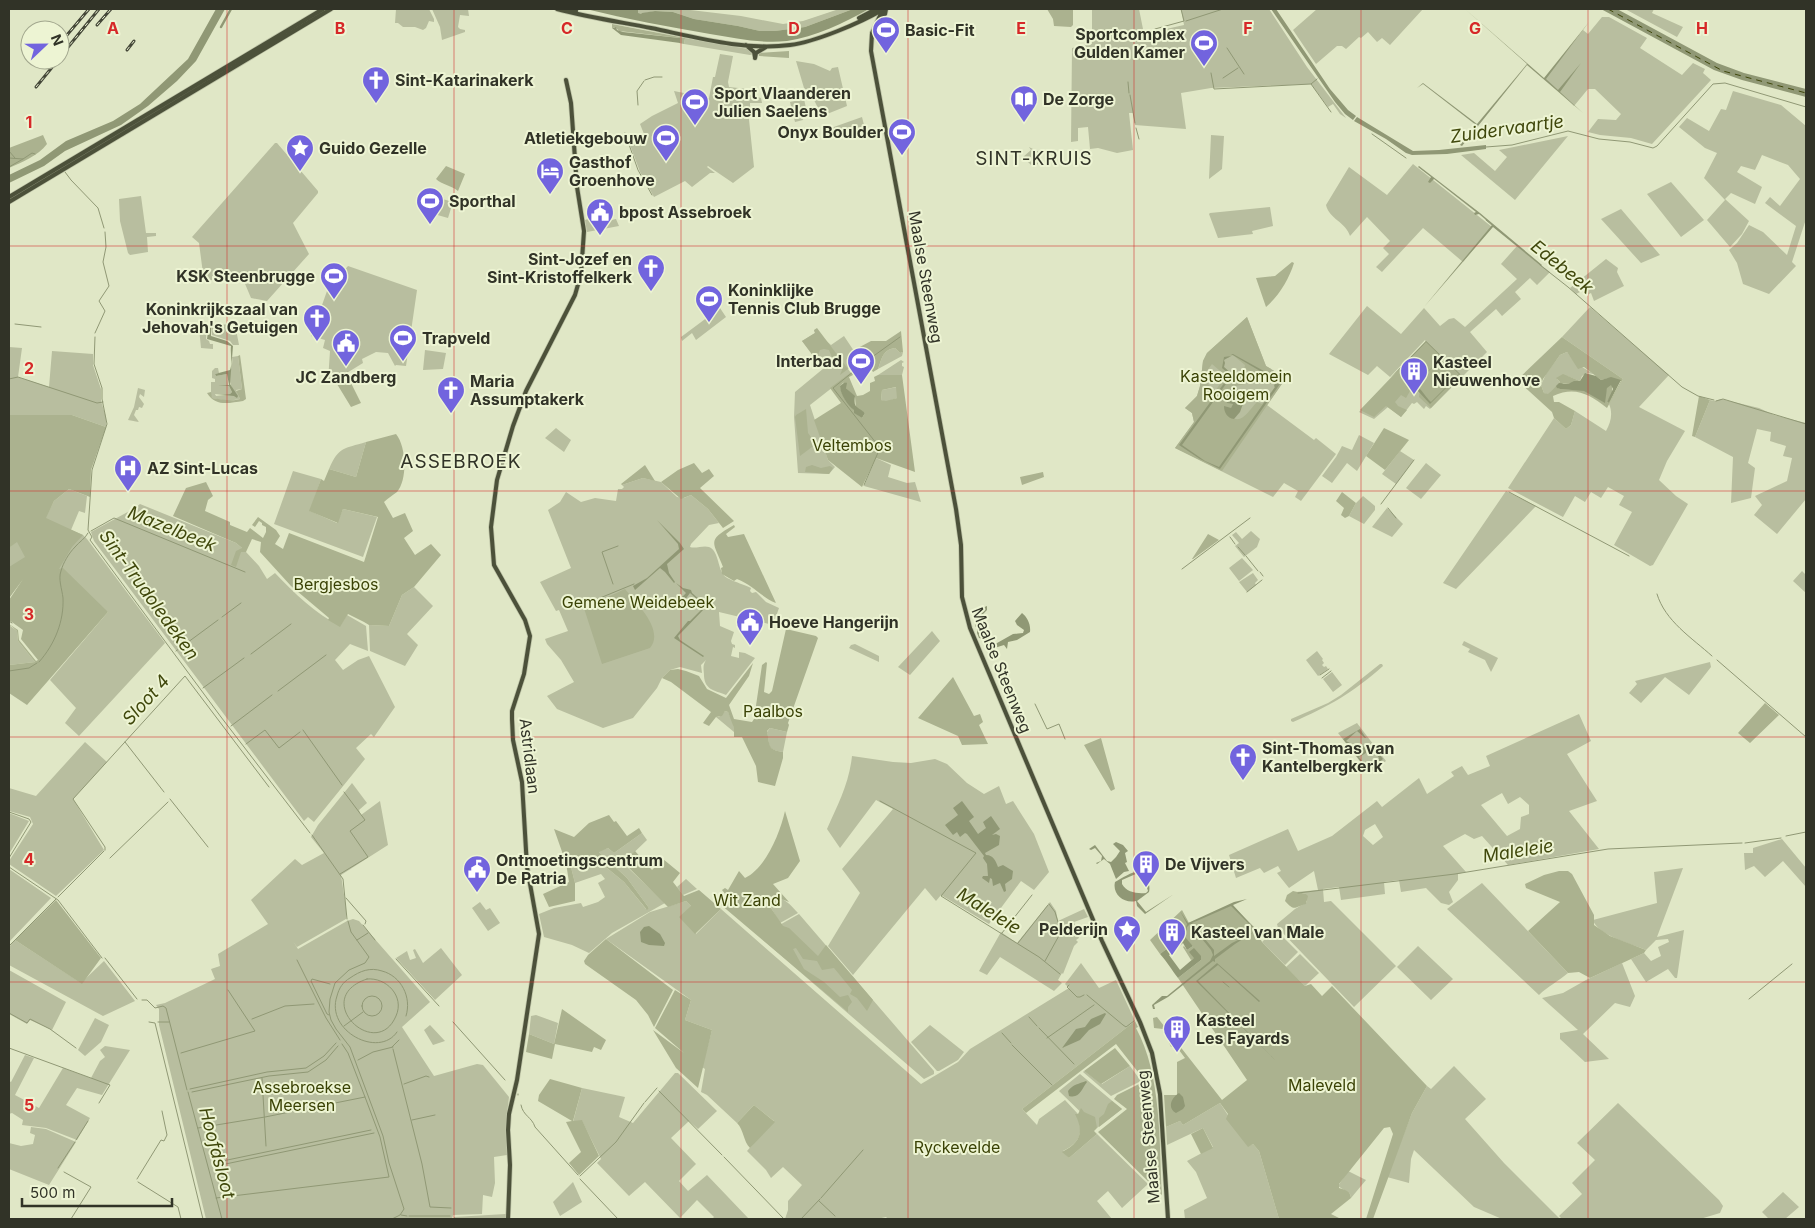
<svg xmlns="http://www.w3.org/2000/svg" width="1815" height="1228" viewBox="0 0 1815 1228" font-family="Inter,sans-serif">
  <rect width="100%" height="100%" fill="#e0e7c6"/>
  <path fill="#b8be9f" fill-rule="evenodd" d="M396,9H429L434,19V22L429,21L426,28L423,30L415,27H403L398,23H395Z
    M432,9H468L469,16L460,15L458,27L460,29L465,30V32L442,40L440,27Z
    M638,9H682L741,16L783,24L803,21L839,9H853L805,27L775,31H760L738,26L694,19L673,12L655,11L641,14H638Z
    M1092,9H1139L1144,34L1184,25L1181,9H1269L1307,67L1346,118L1340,114L1333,104L1328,107L1311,84L1211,88L1181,93L1186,129L1135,125L1133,113H1129L1133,150L1117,153L1098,148L1090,149L1088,127L1078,128V141L1071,142L1072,48L1092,44Z
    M1317,9H1423L1390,45L1382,38L1377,42L1368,32L1361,38L1359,37L1346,49L1342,46H1337L1316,64L1293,30Z
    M1625,9H1654L1652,13L1683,27L1677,37Z
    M1602,17H1609L1647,38L1640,48L1682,75L1693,63L1705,69L1703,73L1711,80L1652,144L1631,138L1600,135L1588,132L1598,119L1616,120L1621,114L1595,89H1588L1574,106L1545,79L1583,30L1588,34Z
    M685,38L748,49L753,54L750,55L684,44Z
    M720,54L733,56L728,82L729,87L748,89L747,94L761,98L762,103H750V109L748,110L754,167L733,183L708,166L707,167L715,173H710L692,187L685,181L654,197L640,172L630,145L644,134L640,124L652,116L678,103L674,91L709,98L713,77H715Z
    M796,61L814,64L830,71L832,68L838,67L847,106L822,116L813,98L804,88Z
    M1733,91L1781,105L1806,126V219L1792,262L1796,266L1769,294L1743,284L1737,263L1729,250L1737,243L1749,225L1763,232L1787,255L1796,226L1765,203L1770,197L1780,206L1800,179L1788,165L1762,155L1755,170L1741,166L1737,172L1762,187L1755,204L1731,193L1725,199L1749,221L1742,234L1730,247L1707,220L1725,200L1704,178L1717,153L1705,148L1679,127L1687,118L1709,131L1721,109L1726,110Z
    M804,99L806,108L800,110L803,120L795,122L790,102Z
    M862,117L864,125L862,127L834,137L831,128Z
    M1211,135L1224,136L1222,169L1209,179Z
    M1568,136L1515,200L1461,155L1474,153L1495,171L1507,157L1499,150Z
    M275,143H277L318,191V193L293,223L309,254L267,301L251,298L243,279L212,276V280L204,281L199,243L192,237Z
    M1029,147L1039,152L1040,161L1037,165H1031L1023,157L1031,150Z
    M1413,164L1492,227L1463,262L1423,228L1382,272L1376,267L1389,254L1383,248L1390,241L1367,217L1350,236C1346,222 1329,219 1326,205L1349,167L1387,195Z
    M1671,182L1704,220L1681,237L1647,194Z
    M425,194L453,202L448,218L420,210Z
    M141,196L146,233H156V236L147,237L148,252L130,255L128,253L120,221L119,199Z
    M1270,207L1273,226L1252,231L1253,234L1218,238L1209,214L1210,213Z
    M1621,209L1660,255L1641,263L1601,219Z
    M605,213L607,221L616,219L619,226L587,232L585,220Z
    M1517,246L1550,272L1537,285L1530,278L1515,292L1521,299L1502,316L1496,309L1470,332L1487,352L1430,409L1426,406L1424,409L1417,402L1414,404L1412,403L1401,417L1388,407L1374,419L1359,412L1426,342L1425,340L1390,377L1377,366L1368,375L1329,354L1367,306L1401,334L1424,308L1440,326L1449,319L1454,318L1465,327L1517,279L1501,264Z
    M1606,259L1618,268L1617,272L1624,286L1594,301L1591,293L1585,296L1582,291L1576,294L1570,288Z
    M348,266L417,290L406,366L396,365L395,366L388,353L376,352L362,359L363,363L337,379L328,381L330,351L323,348L325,340L311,336L327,291Z
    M1590,307L1669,375L1639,407L1685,431L1667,461L1659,480L1676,496L1688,504L1653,565L1650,566L1614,545L1632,512L1619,505L1624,496L1608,487L1601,498L1591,492L1585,502L1575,496L1563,517L1508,488L1554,418L1566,429L1571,425L1575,411L1606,431C1611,422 1613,413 1609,404L1623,379L1562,337Z
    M720,308L726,317L696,340L692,333L682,341L681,337Z
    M1247,317L1266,366L1286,378L1267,405L1314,440L1316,438L1336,454L1301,501L1295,497L1298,491L1284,483L1273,497L1175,448L1194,422L1192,413L1185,408L1197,396L1200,386L1203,361L1207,353Z
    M235,324L239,345H233L230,341L212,335L211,325Z
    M207,325L206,339L209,341L210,344H213V349L201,348L199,328V326Z
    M814,330L831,345L844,336L860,360L848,369L851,373L810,405L828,460L835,467L829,474L798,473L794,417L795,392L824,368L802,341L815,333Z
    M9,347L22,348L18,377L49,387L52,351L93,354V365L101,389V401L106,417V427L72,415H9Z
    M895,348L900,353L903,352L902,356L878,369C882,359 882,350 895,348Z
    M425,350L446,353L443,369L423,370Z
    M1567,352L1575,363L1594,374L1587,373L1582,376L1580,381L1567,376L1557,379L1560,382L1548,395L1544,393L1541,385L1546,374L1560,355Z
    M238,356L242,389L236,390L240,399L228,401L212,398L211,396V382H215V379L212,378V371L215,368H218L219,373L215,374L216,376L227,374L228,384L232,392L230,394H215L216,396H235C233,389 228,382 230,374C231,368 233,364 232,357Z
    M901,360L904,362L902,363V366L904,367L902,375H878Z
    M897,387V398L886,402L881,400L882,390Z
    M138,388L145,390L144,397L140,394L139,397L144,404L142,408L139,407L138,410H136L134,415L139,422L128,420L134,407Z
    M444,389H457V391L456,390L457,404H445L446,391Z
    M1721,399L1759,408L1774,415L1806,423V499L1777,534L1754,515L1762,505L1755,496L1787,481L1792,458L1783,456L1786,446L1770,441L1771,432L1757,429L1748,463L1755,468L1751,498L1731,503L1733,457L1695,437L1710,400L1715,401Z
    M556,428L571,440L564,452L545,438Z
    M1359,435L1374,443L1357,471L1347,463L1332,483L1322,476L1336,457L1342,446L1352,450Z
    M366,442L356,477L329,469C339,446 344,449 366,442Z
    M1400,451L1414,460L1396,484L1382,474Z
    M876,458L891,465L888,477L907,483L915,482L921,502L864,486Z
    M1426,463L1441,475L1421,499L1406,488Z
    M293,471L321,479L310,511L337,523L343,509L377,517L363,557L274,524Z
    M643,478L661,482L677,497L684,498L691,495L708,509L719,523L709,525L691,544L690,547C696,549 703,545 709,547C718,550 718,567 723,574C726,580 744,584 751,588L750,591L752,593L756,592L766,602L779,608L773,625L719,612L720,626L734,632L731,641L732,644L735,645V648L733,647L731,656L739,658V652L745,653L755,658L726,695C714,690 705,690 704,676C704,670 702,666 706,660L701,665L702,673L680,667L670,670L662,678L657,688L633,718L603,728L557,709L547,696L574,682L561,660L547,644L545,639L568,631L559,610L556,611L540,582L571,568L548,510L560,502L566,492L581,502L595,498L616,501L618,489H622L624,487L622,485Z
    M69,489L87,496L85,513L79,511L71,530L83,535L87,539L165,643L79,736L65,723L76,708L50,680L108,612L62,601L23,579L9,598V548L17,541L37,534L54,501Z
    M1506,491L1536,506L1456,589L1443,583Z
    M1363,496L1375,506V510L1364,524L1349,516L1356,503Z
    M140,504L236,543L242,548L241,552H246L259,566L267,579L275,573C294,593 316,614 340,626L347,615L366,626L368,651L350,644L335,660L343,670L358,660L369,656L395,707L374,737L371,734L356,748L365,759L314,822L308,817L304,821L94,541L91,532L135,508Z
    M1387,508L1403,524L1392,537L1372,527Z
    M1251,531L1260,539L1257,547L1244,557L1235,546L1239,543L1232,535L1236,532L1242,539Z
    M1242,558L1253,570L1239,581L1229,568Z
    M1802,571L1806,575V593L1793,581Z
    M1253,573L1258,580L1255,583L1256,585L1247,592L1239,582Z
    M414,587L433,606L407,634L418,645L405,666L370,651L369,625L389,626L402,595Z
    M9,625L17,631L18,641L35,662L9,665Z
    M932,631L940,641L910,675L898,667Z
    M1464,641L1498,658L1491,672L1485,660L1468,652L1470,649L1462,645Z
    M855,644L879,656V662L849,648L851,645Z
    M1317,651L1323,659L1322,660L1324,663L1322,665L1324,667L1326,666L1328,669L1318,676L1306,660Z
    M1710,662L1711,667L1689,695L1665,677L1641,703L1629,693L1637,684L1635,681Z
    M1380,664H1382L1383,666C1354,692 1328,707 1293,722L1291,721V719L1328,703L1341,695Z
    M1332,672L1342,685L1333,692L1323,679Z
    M725,711L728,712C731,718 735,725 734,732L716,717H719Z
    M1579,714L1591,741L1567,754L1597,801L1569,811L1599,849L1508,865L1482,836L1474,839L1465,834L1443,846L1466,872L1458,874V880L1449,892L1453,902L1449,905L1441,903L1426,888L1401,892L1399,880L1384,882L1385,894L1341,900L1339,887L1323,889L1324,902L1331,901L1396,966L1354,1007L1278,928L1277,924L1295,909L1307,902L1306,894L1296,892L1318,890L1314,871L1289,888L1277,873L1281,871L1278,866L1264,873L1260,868L1236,878L1229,855L1288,829L1298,851L1332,836L1377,801L1382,807L1419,778L1427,794L1454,776L1451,772L1462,766L1468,775L1490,766L1486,756ZM1502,793L1508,804L1520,797L1529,805V814L1521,817L1520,829L1507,836L1481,805ZM1375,824L1383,837L1373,845L1363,836L1365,830Z
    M1357,723L1386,761L1369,773L1338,733Z
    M770,728L787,732L783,752C766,750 770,745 767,732Z
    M85,742L107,762L73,799L104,850L56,896L9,864V861L33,824L30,817L9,811V788L36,796Z
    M852,756L893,762L911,763L935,759L947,764L967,783L984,794L999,786L1006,804L1013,801L1034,834L1049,872L1034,890L1021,881L989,924L941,895L936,901L925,888L853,975L828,946L860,893L842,869L893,809L876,800L840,848L827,829C838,804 849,784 852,756Z
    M352,783L367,803L359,810L361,815L380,801L388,845L341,875L346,908V919L297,947L293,941L298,949L347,921L353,919L359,921L430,1002L402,1027L434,1076L477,1064L483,1065L509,1097L506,1122L507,1155L494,1157L495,1183L492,1197L483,1195L482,1214L453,1215L452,1219H206L159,1025V1009L156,1005L165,1003L215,979L211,969L220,966L218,954L268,924L251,900L295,859L302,865L324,853L311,837L318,825Z
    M9,813L29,821L9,854Z
    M642,833L647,840L623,863L665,903L612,933L589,953L572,945L544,937L539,914L554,908L581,903L583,907L598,902L605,897L598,883L605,879L601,874L575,883L571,867L596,859L624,882L646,909L649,908L627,878L598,851L608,848L614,853Z
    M1782,839L1806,868V887L1783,861L1765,877L1754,866L1745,870L1744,853H1753V848Z
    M1683,868L1657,937L1684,930L1677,978H1675L1668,969L1646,982L1631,959L1644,953L1651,961L1661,956L1658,947L1669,942L1668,939L1656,940L1646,950C1632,944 1597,935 1593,920L1657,903L1654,872Z
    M9,869L51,898L9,942Z
    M686,879L697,889L683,895L677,887Z
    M1482,883L1568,973C1559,981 1548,986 1539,995L1447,909Z
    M770,896C782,895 791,905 798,913L780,923L767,901Z
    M686,901L691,906L696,934L721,909L921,1084L958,1062L970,1049L1069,988L1065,984L1081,963L1099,988L1116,980L1135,1021L1022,1109L1037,1125L1039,1119L1065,1100L1078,1114H1076C1084,1132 1081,1142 1063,1151L1069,1158L1097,1134L1148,1184L1122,1208L1108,1191L1097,1201L1112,1219H888L886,1217L877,1219H785L788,1210V1201L802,1185L783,1167L771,1178L766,1170L747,1151L774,1121L754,1105L737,1123L707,1095L701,1092L705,1069L702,1067L712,1030L685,1020L691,1000L606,939L650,912Z
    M480,902L486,910L490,908L500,923L488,931L472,908Z
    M1050,902L1056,911L1058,921L1084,909L1088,917L1074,922L1079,938L1076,940L1078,942L1074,946L1063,974L1062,973L1058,980L1062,983L1054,991L1000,957L987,975L979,971L1001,932L1017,943Z
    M799,914L934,1071V1074L924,1079L763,940L776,927Z
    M1275,929L1298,952L1285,965L1262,942Z
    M15,940L81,983L104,961L135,1001L103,1016L9,965V947Z
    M1418,946L1453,979L1431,1000L1397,967Z
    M441,948L462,975L435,1000L396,958L407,951L410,960L416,958L413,950L415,949L423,963Z
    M1300,954L1319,973L1305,986L1286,967Z
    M1622,963L1635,996L1630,1007L1615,1003L1583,1034L1609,1059L1585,1062L1560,1039V1033L1578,1030L1542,998L1563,993L1586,980Z
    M9,970L66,1002L52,1030L30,1020L27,1024L9,1014Z
    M536,1015L558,1023L554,1044L529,1034L531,1016Z
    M95,1018L109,1025L101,1042L85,1056L78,1050Z
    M430,1025L445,1041L433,1045L424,1030Z
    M930,1025L964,1052L958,1060L939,1071H937L911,1042Z
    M105,1046L130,1050L102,1095L77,1088L66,1105L90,1118L77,1140L46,1128L22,1125L23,1120L12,1113L9,1114V1081L11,1082L25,1055L34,1058L15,1095L39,1108L63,1068L91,1078L100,1061L105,1057L100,1050Z
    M1130,1066L1141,1081L1111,1096L1083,1072L1084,1071L1102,1084Z
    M1454,1066L1486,1099L1465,1119L1504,1163L1560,1219H1502L1474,1207L1414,1150L1411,1159L1409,1183L1387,1177L1412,1113L1427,1086L1431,1089Z
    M675,1073H678L717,1111L698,1129L689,1121L671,1138L696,1164L679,1181L688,1191L707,1175L749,1219H712L714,1217L697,1200L680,1218L645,1182L629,1196L597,1163L601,1159L582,1121L573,1122L582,1088L625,1097L619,1117L633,1123Z
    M1080,1074L1122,1109L1097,1128L1059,1091Z
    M1220,1103L1248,1146L1253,1144L1259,1151L1279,1219H1185L1184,1210L1207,1198L1196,1172L1187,1161L1213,1147L1203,1128L1167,1145L1166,1127L1180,1121L1183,1125Z
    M1618,1103L1719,1200L1723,1206L1720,1213L1700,1219H1562L1559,1216L1582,1194L1572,1183L1595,1160L1577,1143Z
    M31,1127L46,1129L76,1142L49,1185L9,1169V1143L21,1146L33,1144L35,1135L30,1133Z
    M1348,1171L1366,1180L1351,1198L1350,1194L1338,1186Z
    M573,1182L582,1202L560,1216L553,1202Z
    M1783,1192L1799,1207L1785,1219H1769L1762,1212Z
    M506,1214V1219H454V1217Z"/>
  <path fill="#abb28f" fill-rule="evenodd" d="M1047,9H1073V25L1071,27L1054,26L1053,19Z
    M612,24L685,38L684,44L679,43L680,38L619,31L615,27L612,28Z
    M789,51V58L759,56V53Z
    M43,135L47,144C38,156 22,162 9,168V148Z
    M446,166L465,174L458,191C451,185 442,185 436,179Z
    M1292,262L1294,263C1289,279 1279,296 1266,307L1256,278L1275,276Z
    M1247,317L1266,366L1286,378L1222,471L1175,448L1194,422L1192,413L1185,408L1197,396L1200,386L1203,361L1207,353ZM1233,355L1245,365L1244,370L1251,371L1261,378L1265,375L1267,377L1265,380L1271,384H1274L1275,387L1262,404L1257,402C1247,412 1241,428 1226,413L1228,408H1231L1233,404L1227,403L1226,400L1238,395L1239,390L1236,389V386L1245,384L1243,373L1232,375L1224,367V358H1228ZM1212,364L1226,376L1215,391L1202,378Z
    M817,328L848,369L840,375L842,370L841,366L833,360L829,350L824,349L820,350L816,360L802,341L815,333L814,330Z
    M901,331L903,352L900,353L895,348C882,350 882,359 878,369L873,372L871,369L867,372L865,369L849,377L857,396L863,395L870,391V383L875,381L874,377L878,375H902L915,472L876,458L862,487L828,460L814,420L841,403L830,388L865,362L856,349L871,341H886ZM846,382V388L855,397L856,408L865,413L862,418L854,412L855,410C848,406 841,394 840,386L843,383ZM896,387L897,398L886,401L881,400L882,390Z
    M1562,337L1623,379L1607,408C1589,394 1575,386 1553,396L1554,402H1559L1575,411L1571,425L1566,429L1554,418L1552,412L1517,380ZM1567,352L1578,369L1584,367L1601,380L1609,378L1621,381L1609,403L1607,402L1612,394V385H1609L1607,387L1605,395L1582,390L1560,389L1558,388L1563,383L1568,384L1580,381L1563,374L1556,378L1560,382C1555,386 1552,391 1548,394L1544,393L1541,385L1543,379L1560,355Z
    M1426,341L1462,376L1431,408L1419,397L1420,389L1409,386L1410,391L1406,398L1401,395L1395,402L1398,406L1407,410L1401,417L1386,406L1374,417L1360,410Z
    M240,355L246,399L243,401C229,403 216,407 207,393L211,392L212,398C222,399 231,402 240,399L236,391L242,389L238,356Z
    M348,371L349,379L361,403L351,407L337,384L328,381L337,378Z
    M1699,396L1710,400L1695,437L1692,436Z
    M806,409L808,433L816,444L800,456L795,417L796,415Z
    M9,415H72L106,427L91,470L90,497L69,489L54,501L46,518L83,535L72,547L59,569L63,568L108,612L27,705L9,693V665L35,662L18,641L17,631L9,624L18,630L19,640L36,661L38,660L21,639L23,630L9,620V600L23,579L9,598V567L25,557L17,542L9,548Z
    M1384,428L1409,440L1385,470L1366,456Z
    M396,434C406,446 408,479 397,492C393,495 388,498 384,502L393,518L405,513L413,531L404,538L415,555L431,544L441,555L414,587L402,595L389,626L369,625L364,622L348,614L340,627L328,620L329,618L291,586L260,552L261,542L252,539L246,552H241L236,567L231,565L236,551L242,548L236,543L173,516L186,488L206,482L213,496L208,500L205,511L230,522V525L247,532L250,528L263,538L266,532V527L262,525V523L259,521L255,527L252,525L258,517L276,530L280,536L275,544L283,549L289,533L364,562L378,517L343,509L338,523L309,511L321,479L324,481L329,469L356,477L366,442Z
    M694,463L702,473L709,469L714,476L700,488L734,521L723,528L708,509L691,495L681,499L661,482L678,470Z
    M645,465L655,481L643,478L622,485L621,484Z
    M812,465L821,468L830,466L833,468L829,474L805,472L806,467Z
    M1043,472L1044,477L1022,485L1020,477Z
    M1342,492L1356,503L1349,516L1345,518L1341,515L1344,508L1336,501Z
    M734,525L735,527L726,534L728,537L744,534L776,603C761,597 753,585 737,579L734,581L722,574L721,568L723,567C713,541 706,541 734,525Z
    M1208,534L1219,540L1193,559H1192Z
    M625,589C636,603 665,630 650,648L602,664L582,602H597Z
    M786,629L816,636L818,638L788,723L789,725L787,732L770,728L767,731C770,745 767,750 783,752V758L775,786L758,782L756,766L742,737H734V728L728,712L725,711L722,716L716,717L709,726L703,723L711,712L671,682L662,678L670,670L678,669L686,671L699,676L707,689L726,698L753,663L749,676L729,705L734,719L752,722L754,719L762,665L766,662L767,663L764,692L769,694L772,691Z
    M953,677L974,716L980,714L983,722L979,725L988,744L962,745L958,736L918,718Z
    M1765,703L1779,715L1750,743L1738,733Z
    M1101,738L1115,789L1111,791L1084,745Z
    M785,811L800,861L788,878L773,884L789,902L774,896L770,897L767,902L783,926L789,928L818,956L826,945L873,1000L867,1011L857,998L850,994L852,990L834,968L822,970L817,961L803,959L796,948L793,949L804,969L824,982L840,997L848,995L852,1002L848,1007V1012L720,904L726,895L722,890L725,888L728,890L739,871L745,878C766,868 780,833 785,811Z
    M609,815L614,822L616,821L627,836L639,828L642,833L614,853L608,848L599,852L627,878L649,908L647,910L624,882L596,859L571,867L575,883V901L549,907L543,894L569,882L566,863L554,829L574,837L589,823Z
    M635,851L652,870L663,859L680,873L673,882L684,896L699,890L721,909L695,934L679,917L691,906L686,901L668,907L623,862Z
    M1559,871H1568L1572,874L1594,915V925L1610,936L1646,950L1644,953L1590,978L1579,972L1568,973L1528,931L1560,902L1526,888L1525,884L1544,875Z
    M1293,891L1306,894L1308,896L1306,904C1294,907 1295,912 1285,901L1287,895Z
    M56,900L101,958L82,984L15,940Z
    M1232,905L1255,928L1262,942L1305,986L1311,984L1322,996L1332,986L1427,1086L1412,1113L1373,1219H1366L1393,1134L1390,1127L1384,1128L1339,1184V1188C1346,1190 1350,1191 1351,1198L1331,1214L1341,1219H1279L1259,1151L1253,1144L1248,1147L1226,1119L1228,1114L1220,1103L1183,1125L1180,1121L1166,1127L1164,1095H1177V1062L1185,1058L1176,1046L1171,1047L1163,1029L1154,1028L1153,1018L1157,1017L1222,1100L1247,1080L1178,978L1201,960L1194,957L1195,958L1191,960L1183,947L1184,946L1187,950L1193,946L1183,936L1160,954L1150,940L1182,910L1189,923Z
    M606,939L673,990L654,1027L648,1015L636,1000L585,964L584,961L588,955Z
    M675,990L691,1000L685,1020L712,1030L698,1088L676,1068L653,1030L684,1053L655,1028Z
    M562,1009L606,1040L601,1050L594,1047L592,1052L555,1044L552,1059L526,1052L529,1034L554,1044Z
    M1135,1021L1138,1027L1136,1028C1162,1076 1159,1141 1162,1195L1098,1132L1127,1109L1114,1099L1117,1095L1145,1081L1116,1044L1026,1113L1022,1109Z
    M1115,1048L1130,1066L1101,1084L1084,1071Z
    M550,1079L582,1088L573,1121L582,1120L599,1156L579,1175L569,1163L581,1152L566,1122L572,1121L538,1101L539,1095Z
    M1112,1101L1122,1109L1099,1127V1118L1104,1114L1108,1104Z
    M754,1105L775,1122L750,1148C743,1141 744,1130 737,1123Z
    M1081,1108L1084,1112L1095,1117L1097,1128L1094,1131L1097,1134L1069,1158L1062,1152C1081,1142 1084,1132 1075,1114H1078Z
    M1203,1128L1213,1148L1201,1154L1191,1134Z"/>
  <path fill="#909875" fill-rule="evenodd" d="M216,9H225L196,61L177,81L148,106L121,125L65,151L44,166L9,183V175L40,160L66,141L113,121L140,104L188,59Z
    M586,9H638V13L641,14L642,13L655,11L673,12L694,19L738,26L760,31H775L805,27L853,9H869C844,23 815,37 787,41C761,44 736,38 710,34C669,27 627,19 586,9Z
    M1271,9H1276L1330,89L1348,110L1356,116L1353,120L1345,114L1335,102Z
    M1465,9L1544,78L1589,22L1546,79L1558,90L1581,63L1560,92L1583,113L1527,65L1462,146L1460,145L1476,125L1423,84L1417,88L1399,76L1417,88L1423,83L1477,124L1527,64Z
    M1601,9H1617L1717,63L1744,73L1806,89V97L1742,80L1714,70Z
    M616,27L617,30L623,32L680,38V43L621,35L612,28Z
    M1357,117L1413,151L1439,150L1486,145V149L1447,154L1412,155L1406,153L1386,139L1354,121Z
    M1419,166L1480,213L1542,265L1541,266L1493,227L1424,307L1492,225L1479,214L1475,215L1474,213L1476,212L1434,179L1430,183L1428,182L1431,177L1418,167Z
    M209,326H211V336L227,341L233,346L230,384L238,396L237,398L234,396L215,395L230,394L232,392L229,386H218L229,385L227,374L216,376L215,374L230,370C233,362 230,354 231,346L207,339Z
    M1426,341L1460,374L1430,404L1417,390L1410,388V384C1420,384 1424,396 1431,402L1459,374L1426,342L1407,362L1423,375L1441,360L1422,377L1406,363L1390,378Z
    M1231,354H1233L1282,381L1220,469L1200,459L1179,445L1230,375L1222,368L1224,357L1231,356L1224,360L1225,363L1224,367L1232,374L1231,377L1182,445L1205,461L1219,467L1275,387L1274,386L1277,381Z
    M1585,373L1596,376L1601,380L1611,377L1621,380L1609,403L1607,402L1613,389L1611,385L1607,388L1605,403L1584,391L1560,389L1557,388L1556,386L1559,383L1568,384L1574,381H1580Z
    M845,382L847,383L846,388L855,396C853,409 858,406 865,413L862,418L854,413V410C848,406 840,394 840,386Z
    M1234,397H1241L1244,401L1240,412L1234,419C1227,418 1224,412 1224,406L1231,408L1233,404L1227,403L1226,400Z
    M657,520L680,543L684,549L667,564L669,573L675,582L674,583L665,572L660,568L635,590L633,586L647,578L679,549L678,544Z
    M676,583L683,588L691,590L692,593L707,606L678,636L680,640L704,656L703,657L674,638L688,621H690L701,610L700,602L690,593L681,605L674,610C673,603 682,598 686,593Z
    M987,606V610L978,619L982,627L990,634L988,639L990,638L987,640L990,647L1013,634L1023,633L1024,630L1017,625L1015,621L1022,613C1027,617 1031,624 1030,632L1017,640L1008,642L1007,649L1004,645L988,650L983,639L979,638L977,633V628L975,626C976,619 978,608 987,606Z
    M1360,729L1366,738H1365L1357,731L1346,741L1350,743V746L1357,755L1361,751L1362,746L1366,747V753L1359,757L1362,761H1364L1367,768L1379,758L1372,748L1373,746L1383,759L1368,771L1343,739Z
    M962,801L974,817L969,821L978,834L986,828L983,822L991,816L1000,829L992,835L996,834L1000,836L999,845L985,853L986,855C994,855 996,862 998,867L1003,865L1013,871L1012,879L1005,884L1006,891L1004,892L1000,883L993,886L992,879L990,878L989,883L982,878L983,876H988L987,864L983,858L984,856L967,834L965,833L960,837L957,832L953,835L945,825L958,815L953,808Z
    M1116,842L1123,845L1128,851L1125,853L1127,862L1125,863L1129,871L1124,872L1116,879L1110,864L1104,859L1097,864L1096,863L1101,861L1102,856L1095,848L1091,850L1089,849L1095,845L1107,861L1111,862L1116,857L1120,851L1113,844Z
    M1140,871C1146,876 1151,884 1149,892L1137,901L1146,912L1174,894L1145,914L1137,906L1136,901C1124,904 1112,894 1115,882C1122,878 1131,872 1140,871ZM1138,873C1145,877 1146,884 1148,891L1146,893C1137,894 1126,892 1122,884V880Z
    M1247,899L1233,905L1255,929L1256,931L1231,906L1192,923L1214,950V956L1232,943L1254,932L1235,944L1215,959V962L1213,961L1168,997L1154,1005L1155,1009H1153L1152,1005L1162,996H1167L1210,961L1213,955L1211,950L1190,924L1187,927L1185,937L1193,946L1187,950L1183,943L1169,955L1180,970L1194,958L1189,952L1194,948L1201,956V960L1178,978C1171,969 1168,963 1160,954L1183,936L1187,924L1180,911L1188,923L1234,902Z
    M649,926L660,934L665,943L664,946L649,945L641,942L640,932L644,927Z
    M1217,963L1260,1001L1259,1002L1218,965L1198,981L1275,1060L1196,981Z
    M1105,1013L1106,1014L1100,1024L1089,1030L1080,1040L1062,1048L1076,1029L1085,1027L1091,1019Z
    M1086,1081L1087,1082C1082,1088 1080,1099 1069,1096L1068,1091C1073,1084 1079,1084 1086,1081Z
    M1179,1093L1183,1097L1185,1106L1183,1109L1176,1113C1167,1108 1171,1098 1179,1093Z"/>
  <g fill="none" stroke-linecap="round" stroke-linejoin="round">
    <path stroke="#909875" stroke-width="1" d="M1186,21L1223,9
      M1155,29L1184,21L1181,9
      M1227,48L1244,74
      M1211,73L1214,89L1311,84
      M1223,78L1238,68
      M1317,79L1311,84L1331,112
      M645,80L654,77H662
      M1128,82L1129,93
      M1130,95L1135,123
      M638,105L637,91L644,81
      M1136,128L1139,139
      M625,133L638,170L652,195
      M1372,134L1406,158
      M1486,147L1512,145L1568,131L1599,139L1630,142L1653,148L1657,146L1713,84L1725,83L1806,107
      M9,151L15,158
      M9,158L23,159L32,153L35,154
      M9,167L23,159
      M65,172L71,180L98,208L104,228
      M1486,220L1493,226
      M1540,265L1568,287L1682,387L1698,396L1714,400
      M15,324L41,327
      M95,333L105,311L99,301L109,286L103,262L106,247L105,232
      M95,337L94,364L102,388V399L107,424L92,470L88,530L92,537L90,540L221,717L310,833
      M861,365L900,337
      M859,367L833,388L880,448L864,485
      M9,379L18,377L97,403L103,402
      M1716,401L1723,399L1806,424
      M1509,492L1629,556
      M1381,504L1414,460
      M1388,508L1396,518
      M91,531L114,518L245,572
      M1230,537L1235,544
      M1238,547L1245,555
      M1246,556L1258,571
      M1182,569L1250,518
      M1260,572L1263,576
      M613,584L602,552L618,546
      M1247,592L1262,580
      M1657,594C1665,621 1692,638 1712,656
      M600,598L634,584
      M583,604L598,599
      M222,617L241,603
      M9,621L12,623
      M9,627L10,626
      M176,651L218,620
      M251,654L291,624
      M1717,660L1806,737
      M39,662C55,644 64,621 63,598C62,589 58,579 61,571C63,563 69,553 75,547C79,542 85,539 88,533
      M9,671L29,668L37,663
      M1320,675L1329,669
      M1322,678L1331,671
      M203,688L244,658
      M278,691L326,655
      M1035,704L1047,729L1059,724L1065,739
      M231,726L272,695
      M303,730L342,785
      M125,742L164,792
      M246,744L265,730L279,748L300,732
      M170,799L208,847
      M880,801L976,853L941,896L1039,957L1060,974
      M9,812L29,819L31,822L9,858
      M312,835L343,879L347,919
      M1786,836L1806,832
      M1745,843L1781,838
      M105,850V847L73,799L185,676L269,787
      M110,858L168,802
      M9,867L58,900L102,958
      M340,874L368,857L350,831L365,820L344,792
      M1298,893L1455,874L1608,849L1742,843
      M58,897L104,851
      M346,898L366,921L365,924
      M348,921L351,932L369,957L365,963L349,970L335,983L330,999L329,1012L331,1020L336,1029L350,1047L383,1136L389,1163L404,1209L400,1215L392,1219
      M363,925L375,940
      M1002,933L1032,895
      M357,940L368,933
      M1018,943L1048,905
      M9,946L56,899
      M105,958L137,999
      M396,959L439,1006
      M297,960L326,1018L340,1040
      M1045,961L1061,932L1055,912L1049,904
      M9,970V972
      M367,979C386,977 405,996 396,1016C376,1063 309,998 367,979Z
      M1223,982L1229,987
      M1069,985L1067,987L1077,997H1080L1084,995
      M1087,995L1123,1025L1126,1027L1134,1021
      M362 1006a10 10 0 1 1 20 0a10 10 0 1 1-20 0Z
      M1749,999L1792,964
      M142,1000H147L155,1008L163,1006L166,1008L187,1090
      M9,1013L27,1023L30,1019L50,1029L76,1048
      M329,1015L327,1014L311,981L312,979L330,984
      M1029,1017L1037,1026
      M252,1019L285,1006L314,1004
      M149,1022L155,1023L203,1219
      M158,1022H169
      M453,1022L505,1080
      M344,1026L363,1012
      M1039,1028L1074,1064
      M397,1032C379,1059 325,1031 337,996C339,988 343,982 350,978C360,971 370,967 382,971C401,976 412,997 406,1016
      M1002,1033L1011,1043
      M1047,1038L1094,1005
      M1012,1045L1052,1085
      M392,1047L399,1040
      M9,1048L110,1085L99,1103
      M393,1049L422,1164L430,1207L451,1208
      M181,1053L255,1031L228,990
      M358,1060L373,1052L393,1047
      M262,1078L266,1146
      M404,1084L426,1076L429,1077
      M190,1089L267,1072L306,1068L324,1056L336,1043
      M659,1091L722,1155
      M188,1092L222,1219
      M192,1092L269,1076L308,1072L326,1060L338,1046
      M518,1094V1095
      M645,1102L657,1088
      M521,1105C523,1116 532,1117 535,1127L578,1175
      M412,1120L435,1115
      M198,1128L265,1117L365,1097L348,1053L342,1044
      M76,1140L88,1121
      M724,1157L784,1219
      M213,1163L371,1130
      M216,1166L374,1133
      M58,1168L75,1142
      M64,1172L91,1187L71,1219
      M580,1176L616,1142L644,1103
      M137,1179L161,1140L164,1141L167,1135L162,1111
      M580,1179L618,1219
      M138,1182L178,1207L181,1219
      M216,1198L389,1177L380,1137L365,1097
      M821,1198L863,1150
      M819,1201L835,1216
      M401,1215L407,1216
      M409,1216H450
      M453,1219L454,1218
      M801,1219L820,1199"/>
    <path stroke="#909875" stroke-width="2.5" d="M221,27L231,9"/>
    <path stroke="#40480c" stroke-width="1" stroke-dasharray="6 5" stroke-linecap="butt" d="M1608,9L1723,71L1806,93"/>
    <g stroke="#bdc3a6" stroke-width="5.5">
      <path id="major" d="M557,9C587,17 620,22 651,28C695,37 744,51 790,45C815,42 860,23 882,10
        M567,9L576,11
        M883,9L872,33L871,51L956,509L961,545L962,597L970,628L1102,941L1140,1022L1152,1053L1160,1094L1168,1219
        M859,18L876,9
        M880,19L885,14L886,9
        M746,45L754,52L755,57
        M755,58L756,53L766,47
        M9,197L323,9
        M9,202L331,9
        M508,1219L510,1165L508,1130L509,1114L517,1080L539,934L527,867L522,782L513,740L512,719V711L524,674L530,636L525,620L494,565L491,527L497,480L513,426L526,391L575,295L581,274L584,231L577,187L571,103L566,80"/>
    </g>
    <use href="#major" stroke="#4c513a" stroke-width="4"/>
    <g stroke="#444738" stroke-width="3">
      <path id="rail" d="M97,25L111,9
        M127,50L134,41
        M60,52L67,35L89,9
        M60,57L99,9
        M36,87L58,60"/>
    </g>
    <use href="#rail" stroke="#edf4d3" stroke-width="1" stroke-dasharray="4" stroke-linecap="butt"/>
  </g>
  <path fill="none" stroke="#d62828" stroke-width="1" stroke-opacity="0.55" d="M227,9V1219M454,9V1219M681,9V1219M908,9V1219M1134,9V1219M1361,9V1219M1588,9V1219M9,246H1806M9,491H1806M9,737H1806M9,982H1806"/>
  <defs>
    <g id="stadium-pin" transform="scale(1.4375)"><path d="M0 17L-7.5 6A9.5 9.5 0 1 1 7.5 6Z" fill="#7264de" stroke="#edf4d3"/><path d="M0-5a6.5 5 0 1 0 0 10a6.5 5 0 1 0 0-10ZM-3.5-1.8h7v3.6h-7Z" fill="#fff"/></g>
    <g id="church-pin" transform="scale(1.4375)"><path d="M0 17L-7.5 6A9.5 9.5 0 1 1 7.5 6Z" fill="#7264de" stroke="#edf4d3"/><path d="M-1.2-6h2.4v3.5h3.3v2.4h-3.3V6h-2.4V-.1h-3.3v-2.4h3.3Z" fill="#fff"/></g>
    <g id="library-pin" transform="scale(1.4375)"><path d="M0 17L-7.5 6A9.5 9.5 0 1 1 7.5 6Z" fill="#7264de" stroke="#edf4d3"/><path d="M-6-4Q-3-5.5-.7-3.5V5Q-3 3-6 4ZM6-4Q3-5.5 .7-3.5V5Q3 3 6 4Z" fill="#fff"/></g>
    <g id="sight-pin" transform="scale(1.4375)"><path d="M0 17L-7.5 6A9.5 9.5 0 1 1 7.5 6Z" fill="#7264de" stroke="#edf4d3"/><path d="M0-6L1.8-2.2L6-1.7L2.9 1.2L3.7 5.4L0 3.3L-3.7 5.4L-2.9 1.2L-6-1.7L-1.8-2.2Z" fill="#fff"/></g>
    <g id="hotel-pin" transform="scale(1.4375)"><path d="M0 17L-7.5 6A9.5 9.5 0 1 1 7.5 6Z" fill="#7264de" stroke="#edf4d3"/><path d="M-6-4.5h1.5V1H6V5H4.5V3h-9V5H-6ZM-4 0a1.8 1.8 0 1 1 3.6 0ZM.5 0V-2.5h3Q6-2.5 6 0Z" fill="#fff"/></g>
    <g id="civic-pin" transform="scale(1.4375)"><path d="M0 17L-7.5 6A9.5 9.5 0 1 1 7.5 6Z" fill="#7264de" stroke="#edf4d3"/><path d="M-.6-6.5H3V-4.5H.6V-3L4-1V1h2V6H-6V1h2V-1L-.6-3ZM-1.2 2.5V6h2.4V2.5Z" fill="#fff"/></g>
    <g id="building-pin" transform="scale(1.4375)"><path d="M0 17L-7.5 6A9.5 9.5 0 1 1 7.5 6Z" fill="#7264de" stroke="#edf4d3"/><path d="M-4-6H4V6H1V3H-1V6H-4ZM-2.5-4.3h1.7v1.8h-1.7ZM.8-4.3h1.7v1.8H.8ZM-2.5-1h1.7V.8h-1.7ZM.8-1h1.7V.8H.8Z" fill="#fff"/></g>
    <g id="hospital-pin" transform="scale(1.4375)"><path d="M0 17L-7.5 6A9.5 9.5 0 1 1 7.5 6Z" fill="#7264de" stroke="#edf4d3"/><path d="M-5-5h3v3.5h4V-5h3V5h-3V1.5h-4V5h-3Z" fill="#fff"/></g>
  </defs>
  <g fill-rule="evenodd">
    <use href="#stadium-pin" x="886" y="30"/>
    <use href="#stadium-pin" x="1204" y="43"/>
    <use href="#church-pin" x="376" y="80"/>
    <use href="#library-pin" x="1024" y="99"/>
    <use href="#stadium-pin" x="695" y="102"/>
    <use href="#stadium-pin" x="902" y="132"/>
    <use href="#stadium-pin" x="666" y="138"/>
    <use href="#sight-pin" x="300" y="148"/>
    <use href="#hotel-pin" x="550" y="171"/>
    <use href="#stadium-pin" x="430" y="201"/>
    <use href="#civic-pin" x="600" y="212"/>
    <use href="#church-pin" x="651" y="268"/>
    <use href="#stadium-pin" x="334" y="276"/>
    <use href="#stadium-pin" x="709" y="299"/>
    <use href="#church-pin" x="317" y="318"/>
    <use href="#stadium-pin" x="403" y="338"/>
    <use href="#civic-pin" x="346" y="343"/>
    <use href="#stadium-pin" x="861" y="361"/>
    <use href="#building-pin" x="1414" y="371"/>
    <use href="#church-pin" x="451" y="390"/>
    <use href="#hospital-pin" x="128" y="468"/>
    <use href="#civic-pin" x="750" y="622"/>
    <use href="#church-pin" x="1243" y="757"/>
    <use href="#building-pin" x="1146" y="864"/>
    <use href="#civic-pin" x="477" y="869"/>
    <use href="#sight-pin" x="1127" y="929"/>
    <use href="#building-pin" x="1172" y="932"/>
    <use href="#building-pin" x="1177" y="1029"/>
  </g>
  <g text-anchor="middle" stroke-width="4" stroke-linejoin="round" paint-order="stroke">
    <g font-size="16" font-weight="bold" fill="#313327" stroke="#edf4d3" text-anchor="start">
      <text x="905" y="36">Basic-Fit</text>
      <text x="1185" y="40" text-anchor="end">Sportcomplex<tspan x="1185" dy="18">Gulden Kamer</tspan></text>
      <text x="395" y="86">Sint-Katarinakerk</text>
      <text x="714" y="99">Sport Vlaanderen<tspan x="714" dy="18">Julien Saelens</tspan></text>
      <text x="1043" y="105">De Zorge</text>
      <text x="883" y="138" text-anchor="end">Onyx Boulder</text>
      <text x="647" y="144" text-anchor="end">Atletiekgebouw</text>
      <text x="319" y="154">Guido Gezelle</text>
      <text x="569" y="168">Gasthof<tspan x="569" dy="18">Groenhove</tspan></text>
      <text x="449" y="207">Sporthal</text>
      <text x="619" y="218">bpost Assebroek</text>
      <text x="632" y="265" text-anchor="end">Sint-Jozef en<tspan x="632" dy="18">Sint-Kristoffelkerk</tspan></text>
      <text x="315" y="282" text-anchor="end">KSK Steenbrugge</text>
      <text x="728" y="296">Koninklijke<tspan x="728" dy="18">Tennis Club Brugge</tspan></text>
      <text x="298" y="315" text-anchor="end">Koninkrijkszaal van<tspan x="298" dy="18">Jehovah's Getuigen</tspan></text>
      <text x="422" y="344">Trapveld</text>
      <text x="842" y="367" text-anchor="end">Interbad</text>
      <text x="1433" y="368">Kasteel<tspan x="1433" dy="18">Nieuwenhove</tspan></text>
      <text x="346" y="383" text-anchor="middle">JC Zandberg</text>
      <text x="470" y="387">Maria<tspan x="470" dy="18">Assumptakerk</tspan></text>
      <text x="147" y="474">AZ Sint-Lucas</text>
      <text x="769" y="628">Hoeve Hangerijn</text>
      <text x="1262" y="754">Sint-Thomas van<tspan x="1262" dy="18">Kantelbergkerk</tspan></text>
      <text x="496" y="866">Ontmoetingscentrum<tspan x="496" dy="18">De Patria</tspan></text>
      <text x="1165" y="870">De Vijvers</text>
      <text x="1108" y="935" text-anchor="end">Pelderijn</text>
      <text x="1191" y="938">Kasteel van Male</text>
      <text x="1196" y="1026">Kasteel<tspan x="1196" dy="18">Les Fayards</tspan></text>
    </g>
    <g font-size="16" fill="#313327" stroke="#edf4d3">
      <text transform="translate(926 277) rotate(80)" y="6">Maalse Steenweg</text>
      <text transform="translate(1002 670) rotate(68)" y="6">Maalse Steenweg</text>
      <text transform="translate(530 756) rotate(83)" y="6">Astridlaan</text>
      <text transform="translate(1148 1137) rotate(-95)" y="6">Maalse Steenweg</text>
    </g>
    <g font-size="16" fill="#3a4205" stroke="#edf4d3">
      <text x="1236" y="382">Kasteeldomein<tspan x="1236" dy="18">Rooigem</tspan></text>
      <text x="852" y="451">Veltembos</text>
      <text x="336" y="590">Bergjesbos</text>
      <text x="638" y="608">Gemene Weidebeek</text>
      <text x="773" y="717">Paalbos</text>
      <text x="747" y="906">Wit Zand</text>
      <text x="1322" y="1091">Maleveld</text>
      <text x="302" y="1093">Assebroekse<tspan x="302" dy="18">Meersen</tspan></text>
      <text x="957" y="1153">Ryckevelde</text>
    </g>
    <g font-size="18" font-style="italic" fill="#40480c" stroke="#edf4d3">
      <text transform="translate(1507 129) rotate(-8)" y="6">Zuidervaartje</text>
      <text transform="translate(1562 267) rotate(39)" y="6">Edebeek</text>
      <text transform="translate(172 529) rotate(22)" y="6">Mazelbeek</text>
      <text transform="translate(149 595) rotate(54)" y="6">Sint-Trudoledeken</text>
      <text transform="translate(146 700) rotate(-48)" y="6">Sloot 4</text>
      <text transform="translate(1518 851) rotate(-9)" y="6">Maleleie</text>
      <text transform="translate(989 911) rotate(32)" y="6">Maleleie</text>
      <text transform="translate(217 1153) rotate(75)" y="6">Hoofdsloot</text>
    </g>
    <g font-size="19" letter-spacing="1" fill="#313327" stroke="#edf4d3">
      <text x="1034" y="165">SINT-KRUIS</text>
      <text x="461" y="468">ASSEBROEK</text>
    </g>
  </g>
  <g font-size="16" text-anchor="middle" font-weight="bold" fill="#d62828" stroke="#edf4d3" stroke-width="4" stroke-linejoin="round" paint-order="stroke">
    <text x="113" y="34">A</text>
    <text x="340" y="34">B</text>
    <text x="567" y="34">C</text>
    <text x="794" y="34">D</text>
    <text x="1021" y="34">E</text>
    <text x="1248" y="34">F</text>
    <text x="1475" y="34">G</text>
    <text x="1702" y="34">H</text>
    <text x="29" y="128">1</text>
    <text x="29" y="374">2</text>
    <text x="29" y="620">3</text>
    <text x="29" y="865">4</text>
    <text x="29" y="1111">5</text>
  </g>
  <rect width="1815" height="1228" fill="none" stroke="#313327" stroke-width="20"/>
  <g transform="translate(45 45) rotate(68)"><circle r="24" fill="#edf4d3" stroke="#a2a78e"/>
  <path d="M0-4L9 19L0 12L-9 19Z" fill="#7264de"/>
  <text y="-8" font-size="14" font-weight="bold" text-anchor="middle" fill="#313327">N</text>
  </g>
  <path d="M22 1198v8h150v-8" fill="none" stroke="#313327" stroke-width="2.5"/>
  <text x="30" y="1198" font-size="15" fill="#313327" stroke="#edf4d3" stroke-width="4" paint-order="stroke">500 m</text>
</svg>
